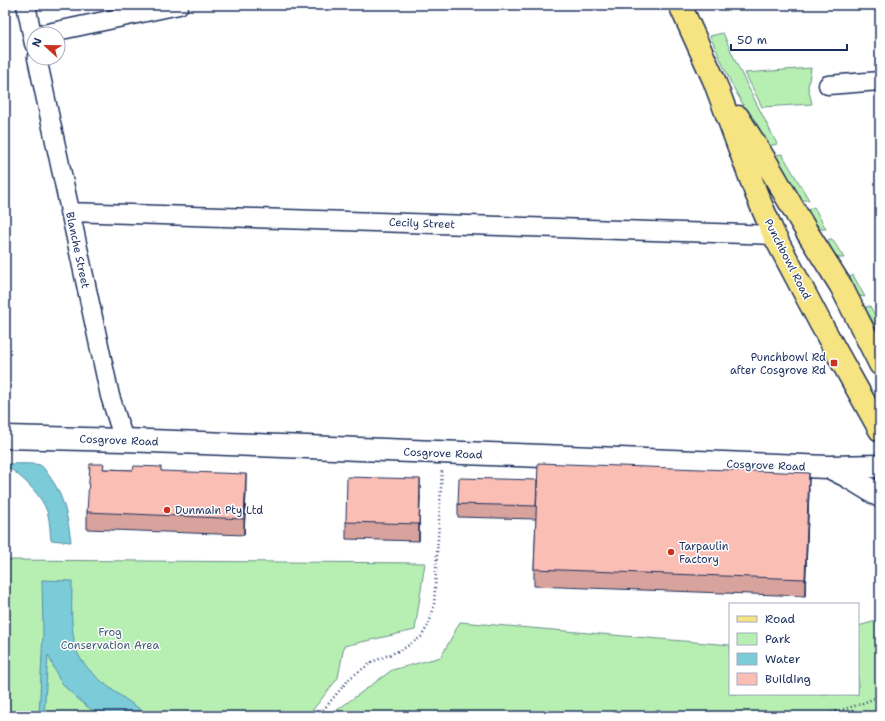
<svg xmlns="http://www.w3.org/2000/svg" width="885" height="721" viewBox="0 0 885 721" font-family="'Shantell Sans',sans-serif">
  <rect width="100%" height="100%" fill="#fff"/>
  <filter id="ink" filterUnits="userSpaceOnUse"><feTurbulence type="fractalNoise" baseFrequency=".025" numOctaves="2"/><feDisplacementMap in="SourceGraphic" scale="8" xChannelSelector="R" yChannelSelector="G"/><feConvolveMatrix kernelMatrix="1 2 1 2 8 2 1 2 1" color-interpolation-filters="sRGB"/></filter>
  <g filter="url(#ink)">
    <path fill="#b7efb2" stroke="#698f88" d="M723,33L739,69L777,144L769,146L766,145L732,85L710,36Z
      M811,68L808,87L812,104L762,107L745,73Z
      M782,154L809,200H800L775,155Z
      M814,207L826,229H820L808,212L809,209Z
      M829,239H832L844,258H837L827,241Z
      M853,275L865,297L859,296L848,279Z
      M870,306L880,325V333L866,310V307Z
      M5,560L425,563L415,630L344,646L338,678L308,716H5Z
      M880,620V716H329L392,670L441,657L460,622L730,645V694H858V626Z"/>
    <path fill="#7ccbd8" stroke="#558da7" d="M5,464C12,464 34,463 40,465C44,467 47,473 50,477C64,496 68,518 71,542L51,540C50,532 50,523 48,515C43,495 21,476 5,465Z
      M42,580L72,581C72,604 70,627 76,649C84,675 128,700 150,716H101L85,705L66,688L59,679L48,655L44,716H39L43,632Z"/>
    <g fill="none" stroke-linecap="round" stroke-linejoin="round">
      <g stroke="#1b2f5e" stroke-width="21">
        <path id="minor" d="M26,5L34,44
          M43,34L179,5
          M37,58L110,396L124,440
          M828,85L880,81
          M69,212L774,235"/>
      </g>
      <g stroke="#1b2f5e" stroke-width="25">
        <path id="secondary" d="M5,437L124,440L828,467L880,466
          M831,468L847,476L880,496"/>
      </g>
      <g stroke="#1b2f5e" stroke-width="25">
        <path id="primary" d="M680,5L714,80L756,193L774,235L822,326L880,430
          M738,117L765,160L807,232L841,286L880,364"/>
      </g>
      <path stroke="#1b2f5e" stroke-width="2.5" stroke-dasharray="1 3" stroke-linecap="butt" d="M318,716L350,678L372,662L403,649L421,637L429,624L434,606L442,470
        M820,716L858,705L880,696"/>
      <use href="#minor" stroke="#fff" stroke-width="18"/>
      <use href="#secondary" stroke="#fff" stroke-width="22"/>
      <use href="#primary" stroke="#f6e381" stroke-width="22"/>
    </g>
    <path fill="#d7a39c" stroke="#1b2f5e" d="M104,469L161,471L246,491L244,535L87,529V512Z
      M809,490L805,596L534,586V569L536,519L458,517V504Z
      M420,496L419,541L346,539V522Z"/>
    <path fill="#af857f" stroke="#1b2f5e" d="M809,473V490L805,596V579Z
      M246,474V491L244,535V519Z
      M420,479V496L419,541V524Z"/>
    <path fill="#fabeb5" stroke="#1b2f5e" d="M538,463L809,473L805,579L534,569Z
      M90,464H104L103,469L133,470L134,466L161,467V471L246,474L244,519L87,512Z
      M347,477L420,479L419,524L346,522Z
      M459,478L537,480L536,506L458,504Z"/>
  </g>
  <g fill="#c8321e" stroke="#fff" stroke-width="1.5">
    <rect x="830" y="359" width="8" height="8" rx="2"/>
    <circle cx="167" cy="510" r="4"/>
    <circle cx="671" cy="552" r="4"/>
  </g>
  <g text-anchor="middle" stroke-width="3" stroke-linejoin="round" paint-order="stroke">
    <g font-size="11" fill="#1b2f5e" stroke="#fff">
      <text transform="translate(422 223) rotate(2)" y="4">Cecily Street</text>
      <text transform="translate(78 250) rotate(78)" y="4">Blanche Street</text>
      <text transform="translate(788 259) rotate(63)" y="4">Punchbowl Road</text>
      <text transform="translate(119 440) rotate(2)" y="4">Cosgrove Road</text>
      <text transform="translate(443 453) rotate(2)" y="4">Cosgrove Road</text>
      <text transform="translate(766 465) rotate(2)" y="4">Cosgrove Road</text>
    </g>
    <g font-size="11" fill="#1b2f5e" stroke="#fff" text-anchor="start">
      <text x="826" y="361" text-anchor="end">Punchbowl Rd<tspan x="826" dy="13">after Cosgrove Rd</tspan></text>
      <text x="175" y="514">Dunmain Pty Ltd</text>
      <text x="679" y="550">Tarpaulin<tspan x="679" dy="13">Factory</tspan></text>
    </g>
    <g font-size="11" fill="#425f73" stroke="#fff">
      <text x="110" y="636">Frog<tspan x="110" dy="13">Conservation Area</tspan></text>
    </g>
  </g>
  <rect width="885" height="721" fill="none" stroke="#fff" stroke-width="20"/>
  <rect x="10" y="10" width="865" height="701" fill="none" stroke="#1b2f5e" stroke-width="1.5" filter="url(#ink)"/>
  <rect x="729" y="603" width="130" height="92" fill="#ffffff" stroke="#a4acbf"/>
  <rect x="737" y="616" width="20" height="6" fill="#f6e381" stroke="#a4acbf"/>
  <text x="765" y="623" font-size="12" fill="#1b2f5e">Road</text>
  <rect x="737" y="633" width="20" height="12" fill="#b7efb2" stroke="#a4acbf"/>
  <text x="765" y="643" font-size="12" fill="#1b2f5e">Park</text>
  <rect x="737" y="653" width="20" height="12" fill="#7ccbd8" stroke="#a4acbf"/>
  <text x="765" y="663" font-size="12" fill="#1b2f5e">Water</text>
  <rect x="737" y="673" width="20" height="12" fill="#fabeb5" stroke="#a4acbf"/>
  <text x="765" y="683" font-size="12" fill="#1b2f5e">Building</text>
  <g transform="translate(46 46) rotate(292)"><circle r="19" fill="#ffffff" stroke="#a4acbf"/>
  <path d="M0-3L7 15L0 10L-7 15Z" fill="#c8321e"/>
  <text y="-6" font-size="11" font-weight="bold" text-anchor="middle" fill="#1b2f5e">N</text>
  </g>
  <path d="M731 44v6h116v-6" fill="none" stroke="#1b2f5e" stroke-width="2"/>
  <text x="737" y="44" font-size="12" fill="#1b2f5e" stroke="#ffffff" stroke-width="3" paint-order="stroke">50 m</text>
</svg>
